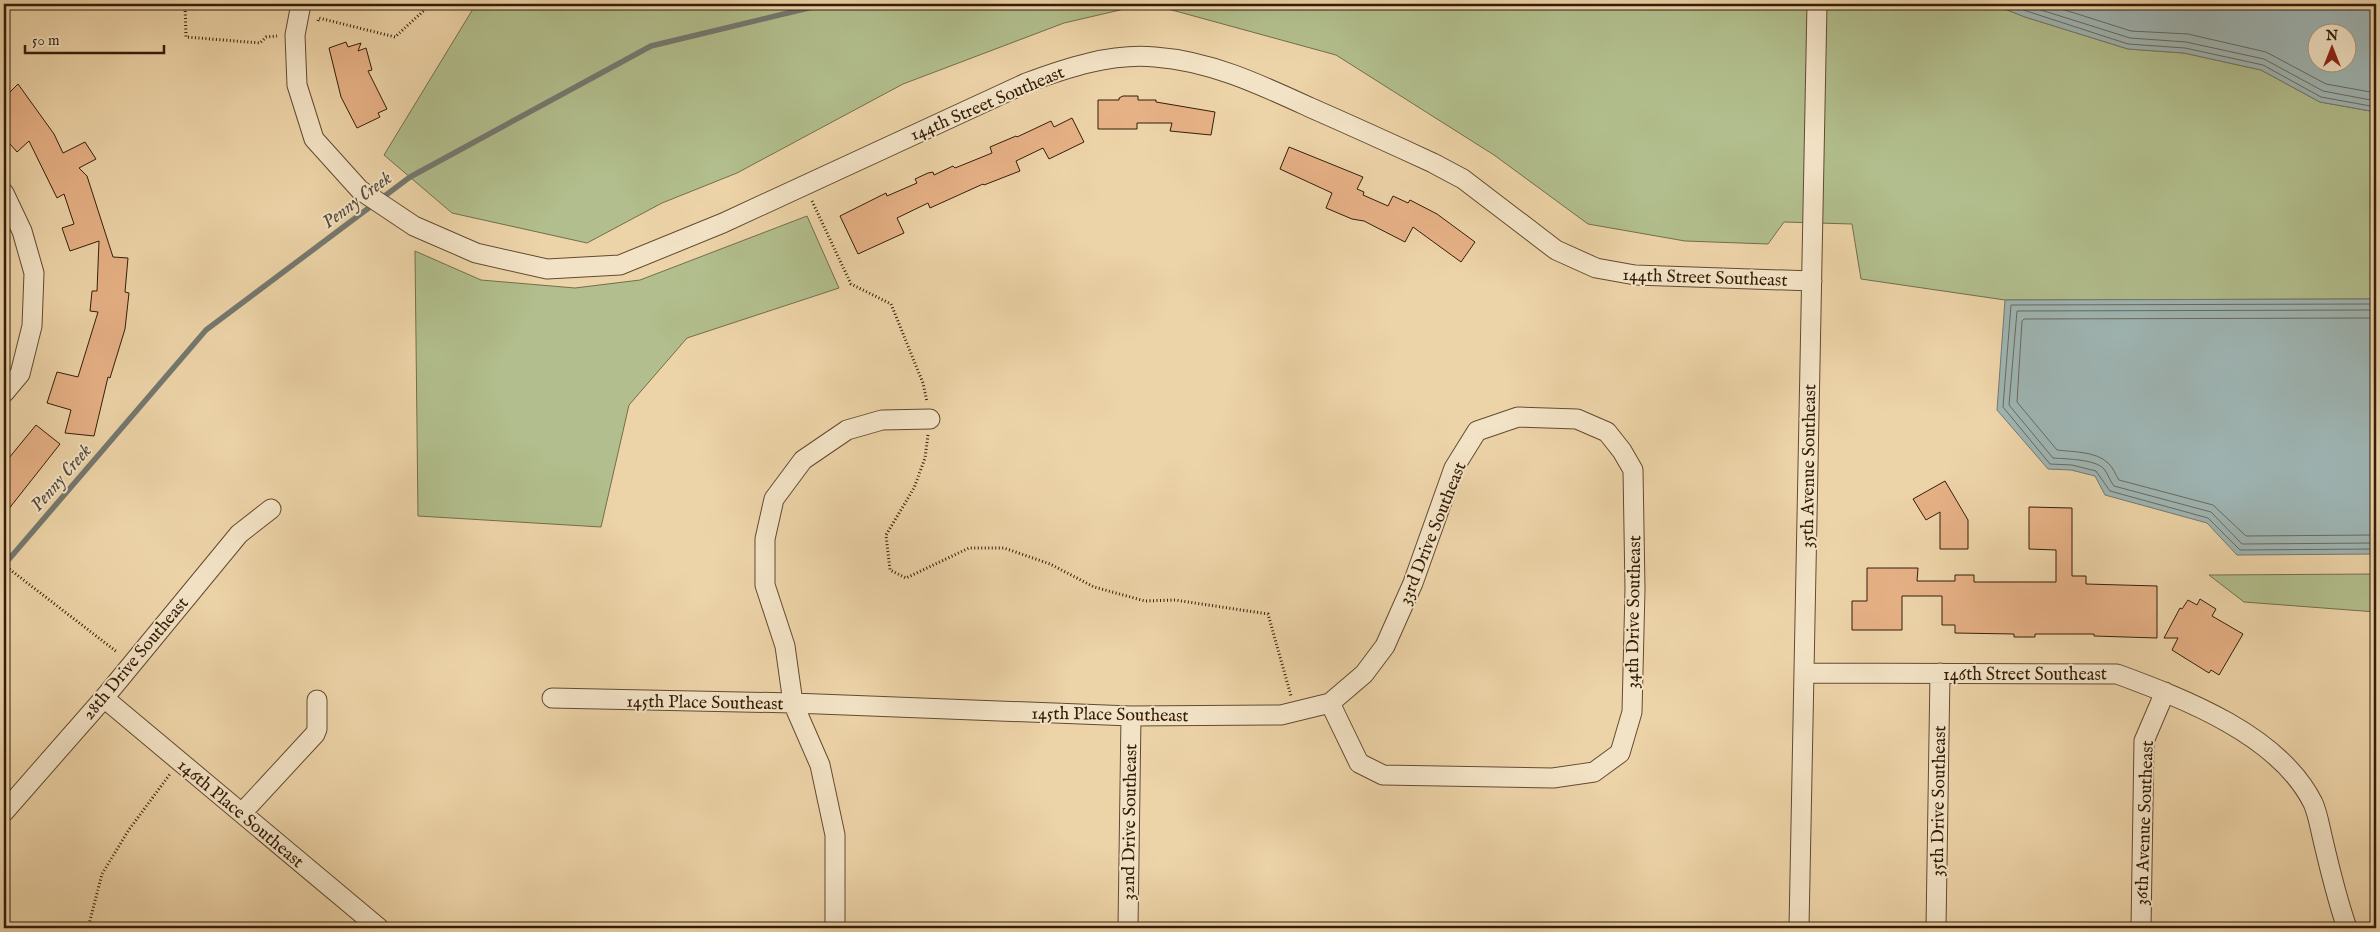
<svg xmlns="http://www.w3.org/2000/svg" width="2380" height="932" viewBox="0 0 2380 932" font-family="'IM FELL English',serif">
  <rect width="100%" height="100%" fill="#edd4a8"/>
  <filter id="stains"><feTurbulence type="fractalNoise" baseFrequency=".004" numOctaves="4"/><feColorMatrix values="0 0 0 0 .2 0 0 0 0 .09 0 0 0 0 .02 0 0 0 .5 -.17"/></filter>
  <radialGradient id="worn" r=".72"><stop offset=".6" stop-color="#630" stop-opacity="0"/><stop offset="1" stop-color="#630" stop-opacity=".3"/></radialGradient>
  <path fill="#b2be8d" stroke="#736e4a" d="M476,4H1146L1064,23L903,84L737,173L662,203L587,243L452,213L384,155Z
    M1150,4H1992L2025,17L2128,49L2184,53L2261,70L2320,102L2376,112V299L2005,300L1861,279L1852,224L1784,222L1768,244L1685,241L1588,224L1494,155L1336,55Z
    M807,216L839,288L687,338L629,405L601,527L418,516L415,251L481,280L575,288L640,280Z
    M2376,574V612L2244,602L2209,575Z"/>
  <path fill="#9eb5b4" stroke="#74786f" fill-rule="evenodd" d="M1992,4H2376V112L2320,102L2261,70L2184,53L2128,49L2025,17ZM2318,32H2348V62H2318Z
    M2376,299V554L2237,555L2207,523L2105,495L2095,476L2071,470L2048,469L1997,410L2005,300Z"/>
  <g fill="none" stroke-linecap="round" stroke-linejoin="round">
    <path stroke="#69695e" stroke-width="1" d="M2005,4L2128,44L2185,48L2263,65L2321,97L2376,107
      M2022,4L2130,38L2186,42L2264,59L2323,91L2376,101
      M2046,4L2131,31L2188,34L2266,52L2326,84L2376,93
      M2376,304L2011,305L2003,407L2050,464L2072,465L2096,471L2110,491L2208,518L2240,550L2376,549
      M2376,310L2017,311L2009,405L2053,458C2066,459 2095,459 2104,469C2108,474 2110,481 2114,486L2211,512L2242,544L2376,543
      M2376,318L2024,319L2022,321L2017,402L2057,450C2072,452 2096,451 2108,463C2113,467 2115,474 2119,480L2213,505L2246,536L2376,535"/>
    <path stroke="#74786f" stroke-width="5.5" d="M4,565L206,330L410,177L651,46L825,4"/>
  </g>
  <path fill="#e7b186" stroke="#341d08" d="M346,42L348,47L361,43L358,51L366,48L372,70L368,71L387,109L378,113L380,117L357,128L341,97L329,48Z
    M18,84L54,134L63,153L85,142L96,159L79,168L87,176L113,257L128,258L125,292L129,293L125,329L110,378L108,377L94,436L65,433L71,410L47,403L57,372L78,377L98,312L90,311L92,291H97L99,241L70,251L62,228L74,224L64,194L57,198L29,141L17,152L4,137V98Z
    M1123,96H1138V100H1156V102L1215,112L1211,135L1170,131L1172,123H1137V129H1098V100H1119V98Z
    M1072,118L1084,142L1049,159L1043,148L1016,161L1020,171L984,185L983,184L930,208L928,203L897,218L904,233L858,254L840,216L886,193L887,196L917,183L915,179L928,173L933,172L934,175L953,166L955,168L992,153L990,147L1016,136L1017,137L1051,121L1054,127Z
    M1289,147L1363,177L1357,189L1364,192L1363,195L1388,206L1393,196L1408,203L1410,200L1437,214L1475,242L1461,262L1413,227L1405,242L1364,221L1352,219L1326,208L1332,193L1280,169Z
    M36,425L60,444L4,515V464Z
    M1945,481L1968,520V549H1940V512L1926,520L1913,499Z
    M2029,507L2072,508V576H2086V584L2157,586V638L2094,636V634H2035V637H2014V634L1955,633V625H1942V596H1902V630H1852V601H1867V568H1918L1917,581H1955V575H1974V582H2056V550L2029,549Z
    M2200,599L2216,609L2212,616L2243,634L2219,675L2211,670L2209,673L2172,650L2178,638H2164L2180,608L2182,609L2188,600L2197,605Z"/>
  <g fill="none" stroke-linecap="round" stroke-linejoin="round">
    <g stroke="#624b30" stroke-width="21">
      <path id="minor" d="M301,4L295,35L297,85L314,139L360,190L414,226L476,253L547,269L620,265L723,223L1026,83C1066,68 1111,53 1155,57C1210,61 1259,84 1309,107C1350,125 1392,144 1433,163L1463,179L1556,250L1596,268L1635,275L1812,281
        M4,193L22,231L34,273L32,326L20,374L4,393
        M1804,673L2117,674C2185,699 2279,735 2313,803C2318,814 2320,828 2323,840C2330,870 2337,899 2347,928
        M104,698L379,928
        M552,698L793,703L1131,716L1281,715L1330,703L1359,763L1383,775L1553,778L1594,772L1620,753L1632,712L1635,589L1633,470L1622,451L1607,432L1577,419L1518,417L1477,431L1454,468L1413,583L1385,646L1364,674L1330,703
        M4,812L104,698L239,534L271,509
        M242,813L315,734L317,729V700
        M835,928V835L820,765L793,703L785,646L765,585V539L774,499L803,460L847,430L882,420L930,419
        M1128,928L1131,716
        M1799,928L1817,4
        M1936,928L1940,673
        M2141,928L2144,741L2165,692"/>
    </g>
    <path stroke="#341d08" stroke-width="3" stroke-dasharray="1 2.5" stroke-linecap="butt" d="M185,4L186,37L260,43L266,37L277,36
      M318,21L319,18L395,37L431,4
      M812,201L851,284L891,304L923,383L927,402
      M928,435L925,458L914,488L886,535L890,570L906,578L969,548H1004L1050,564L1094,587L1145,601L1175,600L1268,614L1291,696
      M4,565L117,652
      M88,928L102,874L128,831L170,774"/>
    <use href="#minor" stroke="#f3e3c6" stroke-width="19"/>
  </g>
  <g text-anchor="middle" stroke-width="4" stroke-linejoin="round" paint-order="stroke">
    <g font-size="18" fill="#341d08" stroke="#f3e3c6">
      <text transform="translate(987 103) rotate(-23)" y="6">144th Street Southeast</text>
      <text transform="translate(1705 277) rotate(2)" y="6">144th Street Southeast</text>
      <text transform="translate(1808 466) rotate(-89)" y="6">35th Avenue Southeast</text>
      <text transform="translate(1432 533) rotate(-68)" y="6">33rd Drive Southeast</text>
      <text transform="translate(1633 612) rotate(-89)" y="6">34th Drive Southeast</text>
      <text transform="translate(135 658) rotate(-50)" y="6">28th Drive Southeast</text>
      <text x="2025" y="680">146th Street Southeast</text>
      <text transform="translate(705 702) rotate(1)" y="6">145th Place Southeast</text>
      <text transform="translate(1110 714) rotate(1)" y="6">145th Place Southeast</text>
      <text transform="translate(1938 801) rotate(-89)" y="6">35th Drive Southeast</text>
      <text transform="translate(241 813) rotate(40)" y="6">146th Place Southeast</text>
      <text transform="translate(1129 822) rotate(-89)" y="6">32nd Drive Southeast</text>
      <text transform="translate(2144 823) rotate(-88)" y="6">36th Avenue Southeast</text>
    </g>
    <g font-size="19" font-style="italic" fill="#544b3c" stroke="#f3e3c6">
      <text transform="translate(356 199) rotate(-37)" y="7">Penny Creek</text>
      <text transform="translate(60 477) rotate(-49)" y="7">Penny Creek</text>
    </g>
  </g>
  <rect width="2380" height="932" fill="none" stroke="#edd4a8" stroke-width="20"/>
  <rect x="5" y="5" width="2370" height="922" fill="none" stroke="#341d08" stroke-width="2.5"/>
  <rect x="10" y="10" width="2360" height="912" fill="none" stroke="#341d08"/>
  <g transform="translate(2332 48)"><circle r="24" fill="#f3e3c6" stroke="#a7947a"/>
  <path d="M0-4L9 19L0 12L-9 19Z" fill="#8f2418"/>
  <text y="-8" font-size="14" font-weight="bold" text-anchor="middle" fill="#341d08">N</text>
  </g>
  <path d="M25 45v8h139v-8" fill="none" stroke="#341d08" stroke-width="2.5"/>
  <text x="32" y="45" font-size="15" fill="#341d08" stroke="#f3e3c6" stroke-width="4" paint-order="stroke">50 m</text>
  <rect width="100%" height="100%" filter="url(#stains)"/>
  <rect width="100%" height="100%" fill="url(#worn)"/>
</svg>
